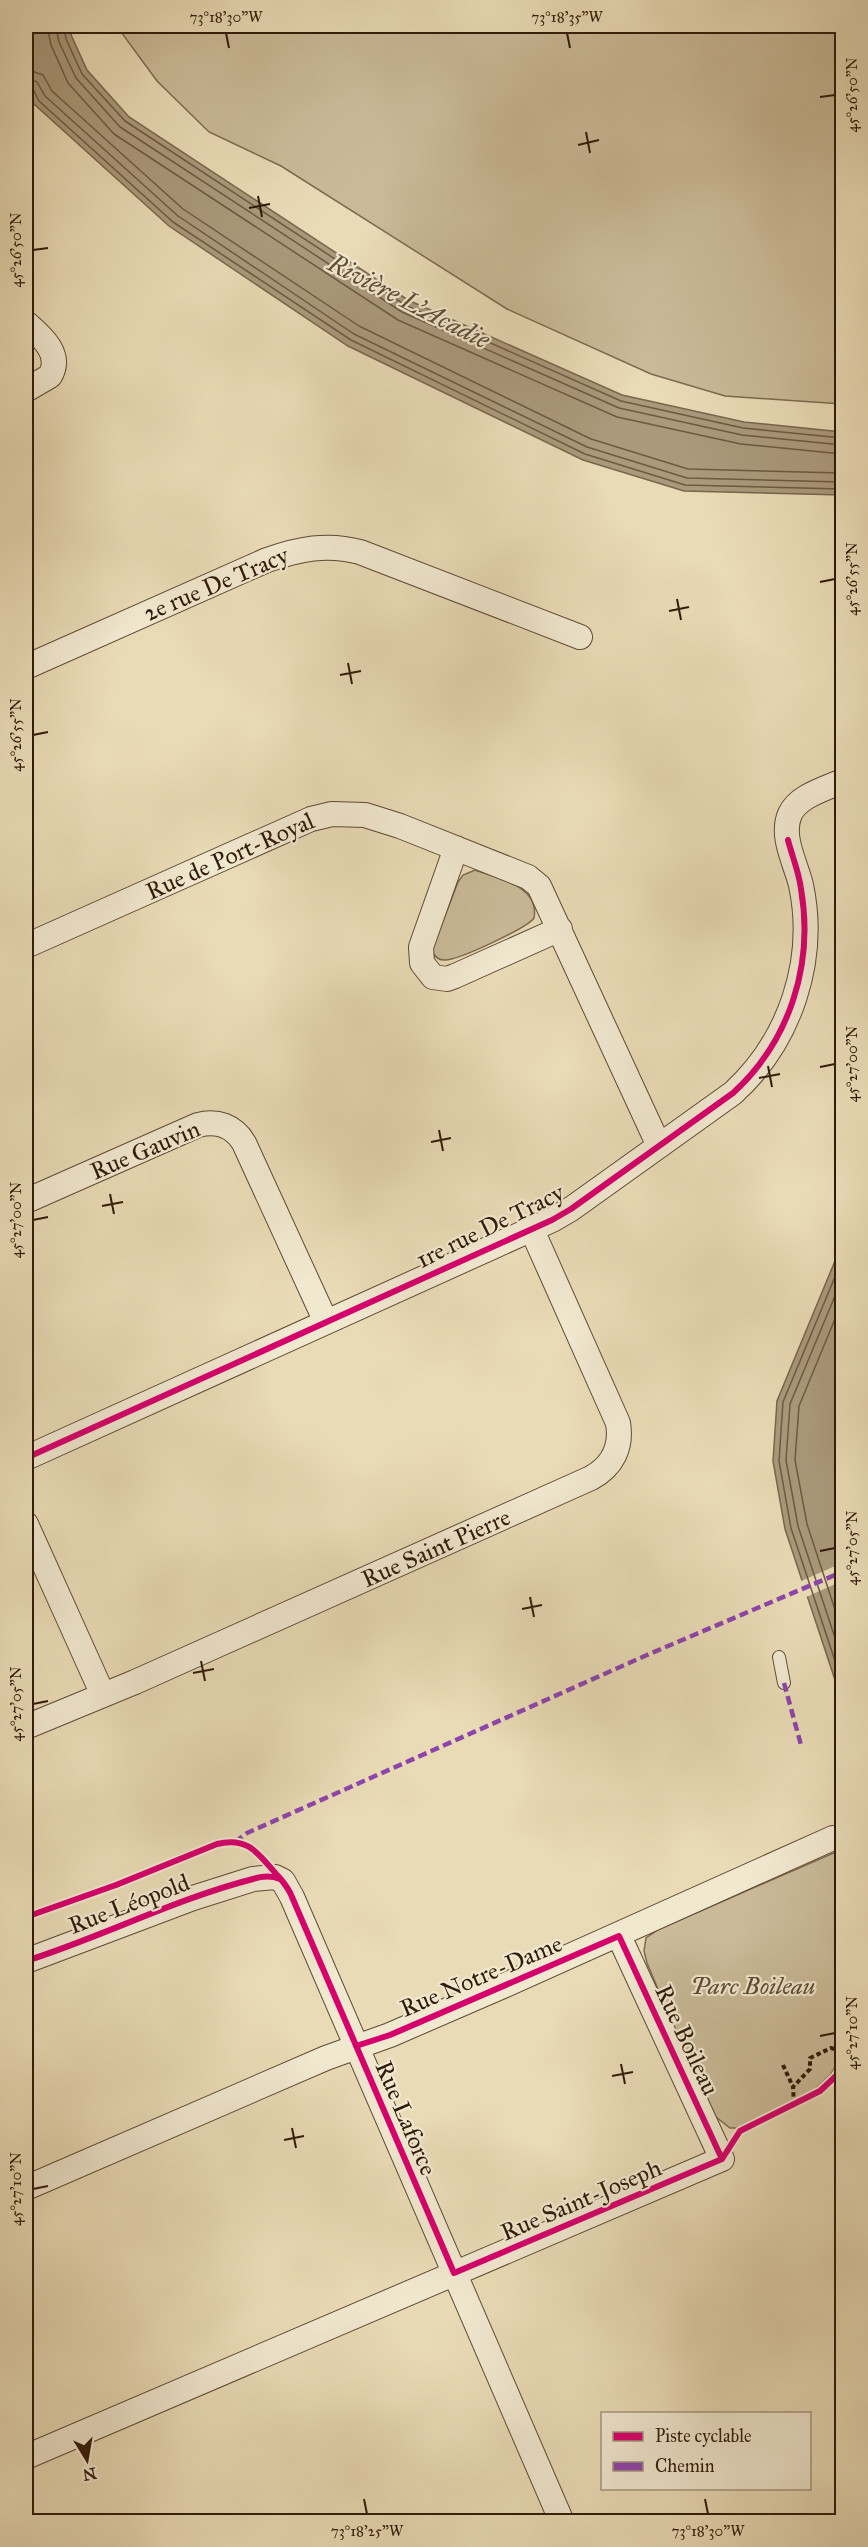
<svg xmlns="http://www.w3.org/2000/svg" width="868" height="2547" viewBox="0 0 868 2547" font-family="'IM FELL Great Primer',serif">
  <rect width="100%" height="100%" fill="#e9dbb6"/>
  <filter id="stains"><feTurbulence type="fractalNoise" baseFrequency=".00333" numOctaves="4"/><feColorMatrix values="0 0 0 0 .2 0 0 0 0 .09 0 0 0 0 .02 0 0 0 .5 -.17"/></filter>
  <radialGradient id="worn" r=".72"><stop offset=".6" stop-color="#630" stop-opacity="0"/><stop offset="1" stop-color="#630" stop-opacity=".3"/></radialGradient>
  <path fill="#caba98" stroke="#7d6a50" stroke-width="1.5" d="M119,26H842V404L725,396L651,374L507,309L281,166L209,132L157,81L121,32Z
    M475,870C497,878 540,886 534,918C527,928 457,961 444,960C439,960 436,958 433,953V947L458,882L463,875Z
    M838,1851L842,1861V2055L831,2074L814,2090L737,2128H730L716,2117L682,2046L647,1963L644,1951L646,1938L659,1929Z"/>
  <path fill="#aa997b" stroke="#79664d" stroke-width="1.5" d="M26,26H69L72,37L87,70L129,117L408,300L622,395L744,422L842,432V495L684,491L583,460L348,346L169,226L34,104L26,86Z
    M842,1244V1701L785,1529L773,1461L777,1401Z"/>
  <path fill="#e9dbb6" d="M842,1563V1581L804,1598L799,1582Z"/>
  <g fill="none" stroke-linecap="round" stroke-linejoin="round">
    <path stroke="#6d5a42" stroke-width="1.5" d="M47,26L51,45L68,83L114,134L398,320L617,417L741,444L842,454
      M56,26L59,42L76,78L120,127L402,312L619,408L742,435L842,445
      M64,26L66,39L82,74L125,121L405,305L621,401L743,428L842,438
      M26,69L43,75L52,91L183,209L359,326L591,439L688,469L842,473
      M26,78L37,82L45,96L178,216L354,334L587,447L687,478L842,482
      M26,86L32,87L39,101L173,222L351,340L585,454L685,485L842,489
      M842,1260L783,1402L779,1461L791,1528L842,1682
      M842,1279L790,1404L786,1460L798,1526L842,1659
      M842,1302L799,1406L795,1460L807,1524L842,1631"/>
    <g stroke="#5e4a34" stroke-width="14">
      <path id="lane" d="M779,1657L784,1683"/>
    </g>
    <g stroke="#5e4a34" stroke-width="26">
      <path id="street" d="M26,323C41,336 63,354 50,376L26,390
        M26,667L267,560C299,549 327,543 360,552L580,637
        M456,848L421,947L422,963L433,977L447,979L455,976L560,929
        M26,946L311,819L332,814L365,815L400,826L528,877L539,886L659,1146
        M26,1201L198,1125C217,1120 234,1126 244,1143L326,1322
        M26,1458L552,1220L571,1209L733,1093C790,1041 817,961 801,885C796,864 780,836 790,814C798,796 825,789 842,781
        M26,1524L103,1695
        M26,1727L135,1682L591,1478C613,1466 622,1447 618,1423L532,1230
        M26,1961L193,1898L253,1879L275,1877L283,1881L292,1897L562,2522
        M26,2188L326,2058L390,2035L503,1986L833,1838
        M26,2457L722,2159L619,1936"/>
    </g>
    <path stroke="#301a08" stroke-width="4" stroke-dasharray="4.5 3" stroke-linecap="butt" d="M783,2065L793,2087
      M794,2104L793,2087L810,2069V2058L831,2048L842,2052"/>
    <use href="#lane" stroke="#f1e8d0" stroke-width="12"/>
    <use href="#street" stroke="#f1e8d0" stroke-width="24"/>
    <path stroke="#8e44ad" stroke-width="4.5" stroke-dasharray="9 4.5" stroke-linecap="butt" d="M784,1683L801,1745
      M235,1842L247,1833L647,1655L842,1572"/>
    <g stroke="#f1e8d0" stroke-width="10">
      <path id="cycleway" d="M26,1458L552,1220L571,1209L733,1093C790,1041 814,964 801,889C799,872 792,856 788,840
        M26,1917L116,1885L217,1844C251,1836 260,1857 279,1877C285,1884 289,1889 292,1897L454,2273L722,2159
        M26,1961C102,1937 175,1899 253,1879C262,1876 271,1875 280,1879
        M356,2046L390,2035L619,1936L722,2159
        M722,2159L740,2131L820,2091L836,2076L842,2065"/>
    </g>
    <use href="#cycleway" stroke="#d6006c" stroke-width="6"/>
  </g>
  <path fill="none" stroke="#301a08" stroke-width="2" d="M226,33L229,48M567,33L570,48M820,97L835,95M586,132L590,153M578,145L599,140M258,196L262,217M249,208L270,204M33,250L48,248M820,582L835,579M677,599L681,620M669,611L689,607M348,663L352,684M340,675L361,671M33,735L48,732M768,1066L772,1087M820,1067L835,1064M759,1078L780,1074M439,1130L443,1151M431,1142L451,1138M110,1194L114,1214M102,1206L123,1202M33,1220L48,1217M820,1551L835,1548M530,1597L534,1617M522,1609L542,1605M201,1661L205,1681M193,1673L214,1669M33,1704L48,1701M820,2036L835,2033M621,2064L625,2084M612,2076L633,2072M292,2128L296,2148M284,2140L304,2136M33,2189L48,2186M364,2499L367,2514M705,2499L708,2514"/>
  <g text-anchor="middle" stroke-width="4.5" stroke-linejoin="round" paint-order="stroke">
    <g font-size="24" fill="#301a08" stroke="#f1e8d0">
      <text transform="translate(216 584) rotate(-23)" y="8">2e rue De Tracy</text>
      <text transform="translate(230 856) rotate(-24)" y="8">Rue de Port-Royal</text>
      <text transform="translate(145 1150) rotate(-23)" y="8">Rue Gauvin</text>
      <text transform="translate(490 1226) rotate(-26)" y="8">1re rue De Tracy</text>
      <text transform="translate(436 1548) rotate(-24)" y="8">Rue Saint Pierre</text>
      <text transform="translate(129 1904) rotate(-21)" y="8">Rue Léopold</text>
      <text transform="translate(481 1976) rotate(-23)" y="8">Rue Notre-Dame</text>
      <text transform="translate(687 2040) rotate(65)" y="8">Rue Boileau</text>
      <text transform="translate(406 2118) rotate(67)" y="8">Rue Laforce</text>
      <text transform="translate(581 2200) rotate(-23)" y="8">Rue Saint-Joseph</text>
    </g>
    <g font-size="24" font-style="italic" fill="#5e4a33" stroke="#f1e8d0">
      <text x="753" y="1994">Parc Boileau</text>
    </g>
    <g font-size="26" font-style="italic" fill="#614d36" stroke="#f1e8d0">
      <text transform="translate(409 301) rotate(27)" y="9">Rivière L'Acadie</text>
    </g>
  </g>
  <rect width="868" height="2547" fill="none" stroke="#e9dbb6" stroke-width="66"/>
  <rect x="601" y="2412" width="210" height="78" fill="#f1e8d0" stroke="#a49680" stroke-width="1.5"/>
  <rect x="613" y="2432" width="30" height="9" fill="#d6006c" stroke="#a49680" stroke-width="1.5"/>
  <text x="655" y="2442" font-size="18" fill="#301a08">Piste cyclable</text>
  <rect x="613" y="2462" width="30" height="9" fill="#8e44ad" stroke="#a49680" stroke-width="1.5"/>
  <text x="655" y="2472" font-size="18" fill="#301a08">Chemin</text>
  <g transform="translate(87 2460) rotate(169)" stroke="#f1e8d0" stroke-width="4.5" paint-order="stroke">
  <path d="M0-4.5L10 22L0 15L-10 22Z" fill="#301a08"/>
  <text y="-9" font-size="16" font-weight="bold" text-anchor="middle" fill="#301a08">N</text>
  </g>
  <rect x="33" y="33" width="802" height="2481" fill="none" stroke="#301a08" stroke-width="2"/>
  <g font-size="15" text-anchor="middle" fill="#301a08">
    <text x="226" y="22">73°18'30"W</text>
    <text x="567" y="22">73°18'35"W</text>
    <text transform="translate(852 95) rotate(-90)" y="5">45°26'50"N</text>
    <text transform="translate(16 250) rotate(-90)" y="5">45°26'50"N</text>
    <text transform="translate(852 579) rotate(-90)" y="5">45°26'55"N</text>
    <text transform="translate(16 735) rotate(-90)" y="5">45°26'55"N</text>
    <text transform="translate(852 1064) rotate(-90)" y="5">45°27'00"N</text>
    <text transform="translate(16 1220) rotate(-90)" y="5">45°27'00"N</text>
    <text transform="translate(852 1548) rotate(-90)" y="5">45°27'05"N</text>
    <text transform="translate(16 1704) rotate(-90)" y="5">45°27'05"N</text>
    <text transform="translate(852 2033) rotate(-90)" y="5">45°27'10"N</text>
    <text transform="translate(16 2189) rotate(-90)" y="5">45°27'10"N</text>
    <text x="367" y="2536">73°18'25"W</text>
    <text x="708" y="2536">73°18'30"W</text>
  </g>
  <rect width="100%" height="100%" filter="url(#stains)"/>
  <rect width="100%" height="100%" fill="url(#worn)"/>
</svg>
